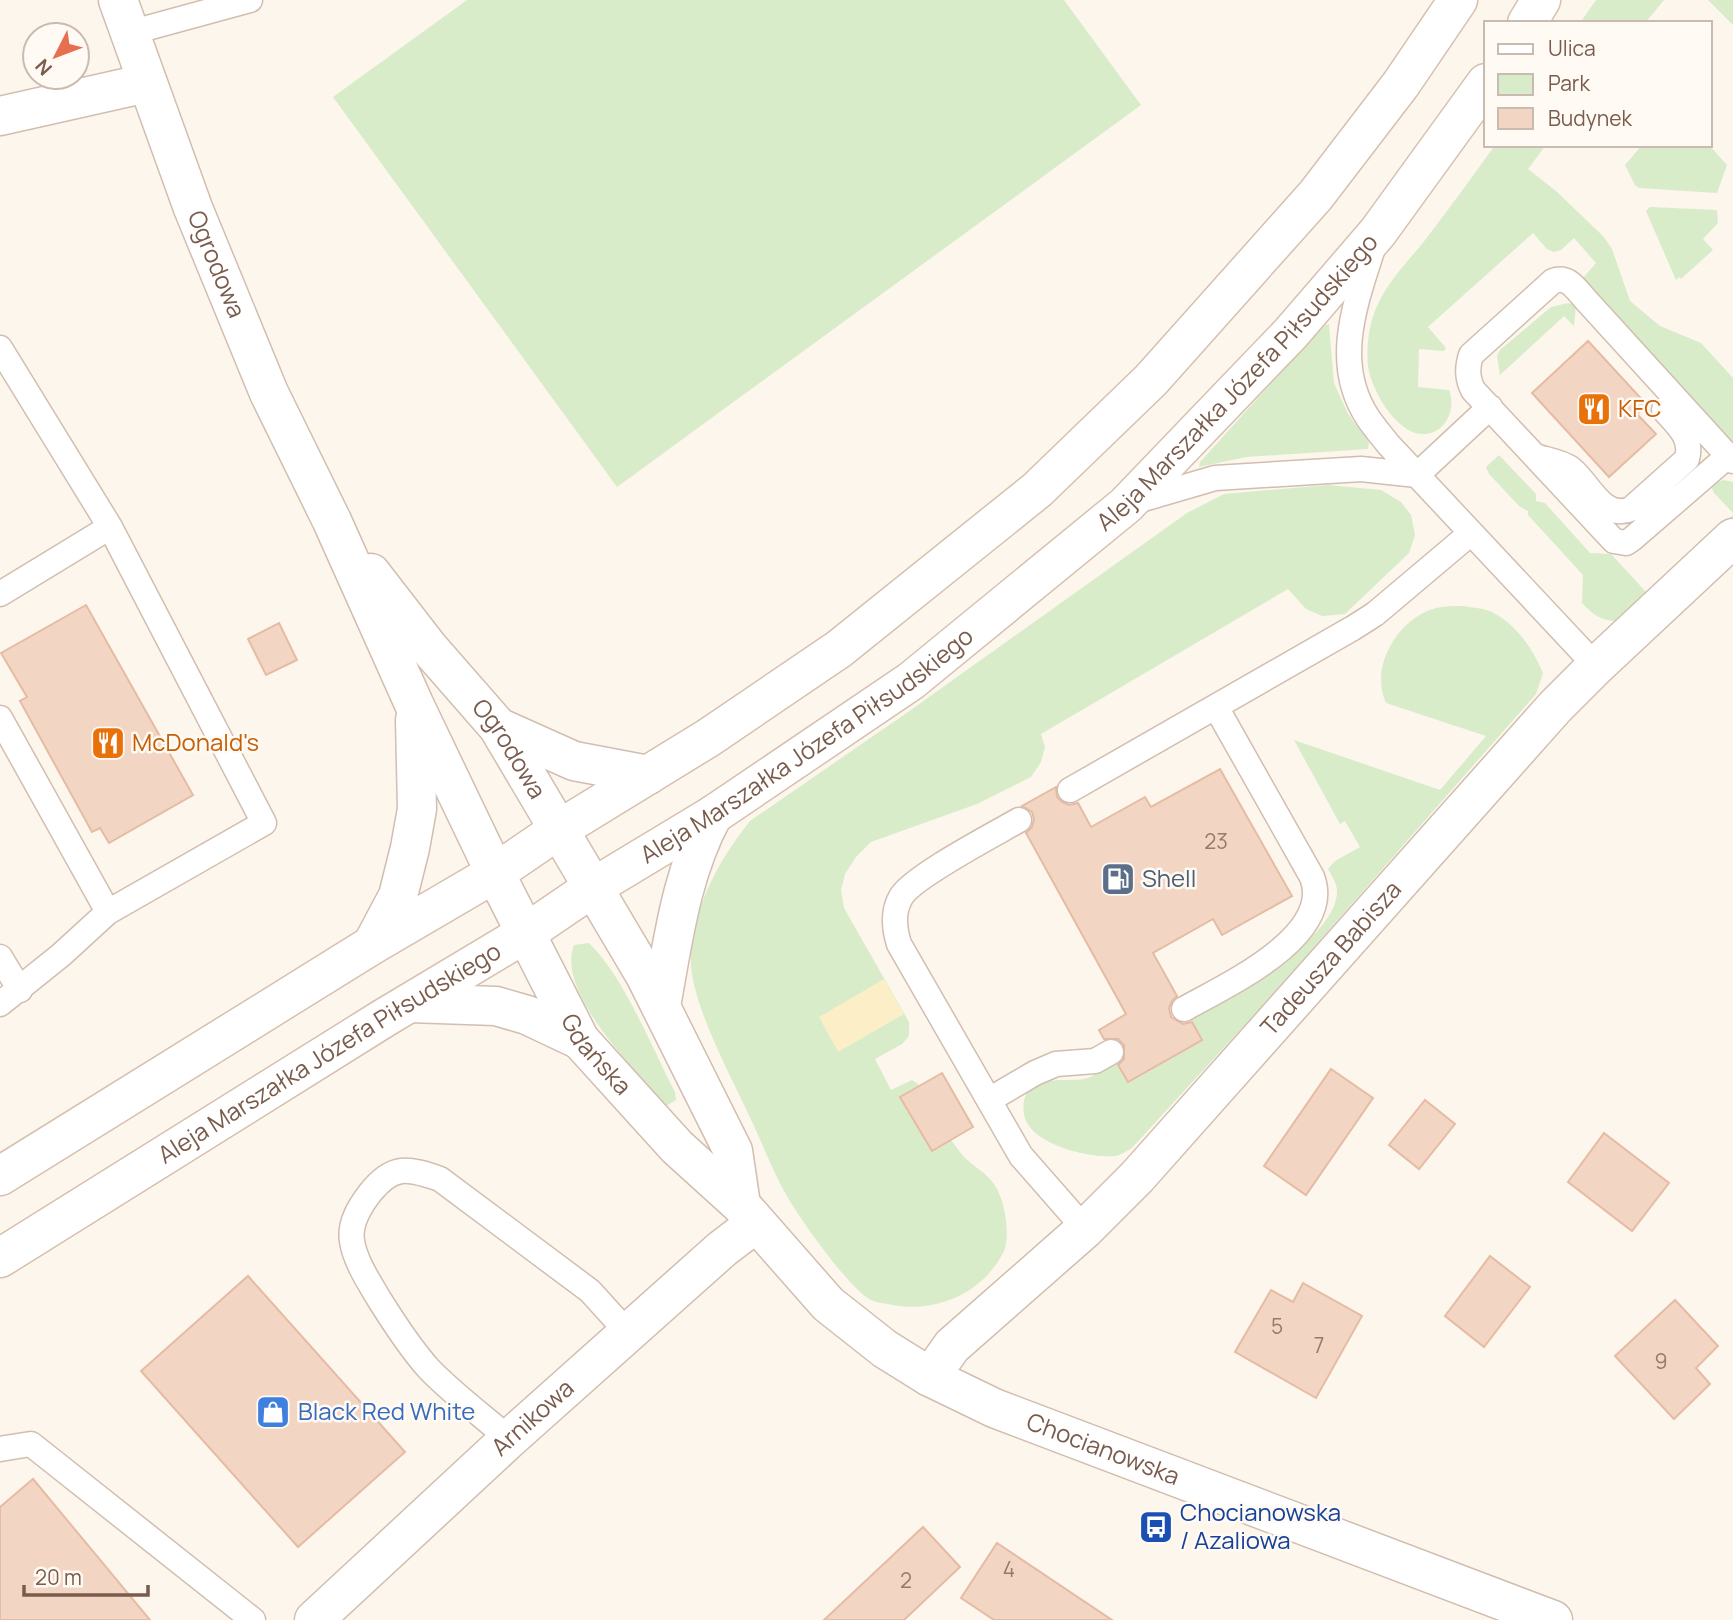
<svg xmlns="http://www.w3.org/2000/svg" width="1733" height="1620" viewBox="0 0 1733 1620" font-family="Manrope,sans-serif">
  <rect width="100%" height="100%" fill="#fdf6ec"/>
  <path fill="#d8ecc9" d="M467,0H1064L1141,105L617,487L333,97Z
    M1596,0H1664L1645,23H1580Z
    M1708,0H1733V25Z
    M1495,145H1546L1528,169L1556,191L1604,237L1612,249L1630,301L1660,326L1701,343L1733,378V442L1725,439L1583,278L1596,263L1574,238L1561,250L1554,252L1547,249L1533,233L1428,327L1446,348L1444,351L1419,349L1418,387L1449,390C1457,409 1445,436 1421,434C1395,432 1371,389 1368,366C1366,346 1369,322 1378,304C1388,282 1407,262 1422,244C1447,211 1471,179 1495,145Z
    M1642,145H1709L1727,165L1717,193L1639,188L1635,185L1625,165Z
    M1650,207L1717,210L1718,223L1703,239L1713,250L1681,279L1679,277L1676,280L1646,211Z
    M1568,303L1576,305L1574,326L1564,316L1500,375L1497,356L1500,350L1551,307Z
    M1329,324L1334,383L1348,414L1369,442L1368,449L1246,457L1199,467L1200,462L1323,326Z
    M1499,455L1536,494V501L1545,503L1590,553L1611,554L1647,593L1733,515V522L1620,621C1603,622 1593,615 1582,603L1583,575L1528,515V511L1519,506L1489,474L1486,467Z
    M1723,480L1733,482V513L1714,493L1711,486Z
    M1328,485L1381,490L1401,502L1411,515L1415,535L1409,553L1345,614L1322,616L1306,609L1288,589L1041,734L1045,747L1041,762L1031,777L977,804L871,842L856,857L845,874L841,890L844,908L909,1022V1036L902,1044L875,1059L891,1090L912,1080L919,1085L900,1097C916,1111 934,1123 949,1138C955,1144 959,1152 965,1158C983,1174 994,1176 1002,1201C1006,1215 1010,1240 1003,1253C982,1294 935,1313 892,1305C885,1303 876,1303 871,1300C850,1290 801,1220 788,1198C775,1176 765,1150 754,1126C735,1083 687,999 691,954C694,904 720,859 750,821L908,712L1187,513L1224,494Z
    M1464,606C1472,608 1484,608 1492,612C1517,625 1532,648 1543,673L1536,694L1262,1006L1131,1149C1126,1151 1121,1155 1116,1156C1090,1159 1028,1144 1024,1114C1023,1107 1023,1099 1027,1093C1041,1075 1063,1082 1083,1079C1095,1077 1106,1067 1116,1060L1128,1081L1202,1041L1190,1019C1227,997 1340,939 1337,889C1336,883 1331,874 1328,869L1335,861L1360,847L1345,821L1340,824L1294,740L1440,790L1486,736L1386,703C1369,667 1398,618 1436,608C1445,606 1455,606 1464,606Z
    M589,943C623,975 652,1048 675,1092L676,1100L666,1106C637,1071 555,993 574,945Z"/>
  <path fill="#fcefc7" d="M884,979L904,1014L838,1052L819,1017Z"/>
  <path fill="#f3d5c3" stroke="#e6bba3" stroke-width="2" d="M1588,341L1647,405L1637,414L1656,434L1609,477L1532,393Z
    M86,605L193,795L109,843L100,828L92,832L20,701L27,697L1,653Z
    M279,623L297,660L266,675L248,639Z
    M1220,769L1292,896L1222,935L1213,919L1153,953L1177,996L1172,1001L1169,1008L1171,1017L1183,1024L1192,1022L1202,1040L1128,1082L1118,1065L1124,1059V1045L1118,1039H1104L1099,1030L1126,1014L1026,833L1032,827L1034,819L1032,812L1022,806L1056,787L1057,797L1062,802L1069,805L1078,803L1091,827L1145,797L1151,807Z
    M1331,1069L1373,1098L1306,1195L1264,1166Z
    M942,1073L973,1127L932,1151L900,1097Z
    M1425,1100L1455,1124L1419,1169L1389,1145Z
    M1604,1133L1669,1183L1632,1231L1568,1182Z
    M1490,1256L1530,1287L1484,1347L1445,1316Z
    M248,1276L405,1452L298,1547L141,1371Z
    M1303,1283L1362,1316L1316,1398L1235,1352L1271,1290L1293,1302Z
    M1675,1300L1718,1346L1696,1368L1710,1384L1674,1419L1615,1356Z
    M33,1479L150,1620H0V1507Z
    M923,1527L960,1567L904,1620H824Z
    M997,1543L1112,1620H994L961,1598Z"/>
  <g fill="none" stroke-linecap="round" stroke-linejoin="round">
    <g stroke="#d1beb0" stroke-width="27">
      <path id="service" d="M129,33L250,0
        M1373,248C1355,304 1332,364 1368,418C1374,427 1381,435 1388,444L1596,666
        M0,348L110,527L264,823L108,912L61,955L0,1004
        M1728,456L1632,539L1626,543L1614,541L1473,390C1467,378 1467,368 1471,355L1553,281C1568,275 1576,289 1585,299L1728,456L1733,461
        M1538,457C1548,460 1561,462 1570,468C1589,482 1602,521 1631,509L1687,459C1693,437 1677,425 1664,410
        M1133,502L1215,478L1361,469L1417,475L1490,407
        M0,594L110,527
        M0,718L108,912
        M1070,790L1353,628L1375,614L1471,533
        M1019,820C995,834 912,877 901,897C892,912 894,928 899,944L1021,1156L1085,1229
        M0,957L20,990
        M1184,1009C1225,986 1335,936 1312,877L1216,707
        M989,1100L1035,1073L1056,1064L1095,1061L1111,1052
        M509,1439C483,1416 453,1394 429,1369C410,1348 394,1323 379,1299C369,1282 355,1261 352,1241C349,1223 360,1206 370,1193C393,1164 408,1168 440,1179L590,1291L628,1333
        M0,1449L31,1444L253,1620"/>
    </g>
    <g stroke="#d1beb0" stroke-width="41">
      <g id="minor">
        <path d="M0,116L147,83"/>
        <path id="s1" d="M930,1377L952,1346L1085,1229L1137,1177L1555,707L1596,666L1733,538"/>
        <path id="s2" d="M314,1620L509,1439L722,1249L756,1223"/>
      </g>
    </g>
    <g stroke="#d1beb0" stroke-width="41">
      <g id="tertiary">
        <path id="s3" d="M118,0L193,208L269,393L332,521L414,704L495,873L580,1040L677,1147L741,1205L828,1304L885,1349L930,1377L994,1408L1553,1620"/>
        <path id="s4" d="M371,573L429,648L498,727L645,975L733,1151L741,1205"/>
        <path d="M498,727L574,761L648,775"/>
        <path d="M372,945L398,896L410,848L417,809L415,720"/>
        <path d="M410,1003L496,1006L527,1015L580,1040"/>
        <path d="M661,1006C673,941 681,874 713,815"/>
      </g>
    </g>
    <g stroke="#d6c0b0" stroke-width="41">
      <g id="secondary">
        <path d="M1527,23L1541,0"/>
        <path d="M0,1176L372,945L495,873L558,830L708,738L839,649L1037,490L1151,380L1316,195L1401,84L1458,0"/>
        <path id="s5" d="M0,1258L384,1018L526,933L592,888L713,815L911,681L1126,505L1196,432L1291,333L1378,232L1486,83"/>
      </g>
    </g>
    <use href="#service" stroke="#fff" stroke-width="24"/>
    <use href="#minor" stroke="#fff" stroke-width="38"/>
    <use href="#tertiary" stroke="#fff" stroke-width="38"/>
    <use href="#secondary" stroke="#fff" stroke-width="38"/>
  </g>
  <defs>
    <g id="restaurant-square" transform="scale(1.75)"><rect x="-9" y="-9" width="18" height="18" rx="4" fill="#e8710a" stroke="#fffaf3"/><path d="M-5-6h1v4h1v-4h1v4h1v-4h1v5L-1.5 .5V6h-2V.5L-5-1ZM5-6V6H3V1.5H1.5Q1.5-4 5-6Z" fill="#fff"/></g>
    <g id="fuel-square" transform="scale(1.75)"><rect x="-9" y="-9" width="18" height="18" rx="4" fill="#5c6f8a" stroke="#fffaf3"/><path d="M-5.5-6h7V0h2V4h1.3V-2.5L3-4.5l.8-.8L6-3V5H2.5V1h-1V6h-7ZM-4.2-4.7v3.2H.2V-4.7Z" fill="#fff"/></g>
    <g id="shop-square" transform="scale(1.75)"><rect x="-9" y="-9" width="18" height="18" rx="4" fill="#3f7fe0" stroke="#fffaf3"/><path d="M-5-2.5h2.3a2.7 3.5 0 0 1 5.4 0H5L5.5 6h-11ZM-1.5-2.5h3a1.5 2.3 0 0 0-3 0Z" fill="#fff"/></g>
    <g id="bus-square" transform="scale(1.75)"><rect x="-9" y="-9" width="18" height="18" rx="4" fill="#1a4fb4" stroke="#fffaf3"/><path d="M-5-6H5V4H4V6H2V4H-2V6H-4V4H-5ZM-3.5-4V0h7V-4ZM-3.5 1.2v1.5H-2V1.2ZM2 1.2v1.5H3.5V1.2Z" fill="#fff"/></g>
  </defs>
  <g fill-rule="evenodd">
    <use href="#restaurant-square" x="1594" y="409"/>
    <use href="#restaurant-square" x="108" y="743"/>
    <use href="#fuel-square" x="1118" y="879"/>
    <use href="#shop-square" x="273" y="1412"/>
    <use href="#bus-square" x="1156" y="1527"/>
  </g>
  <g text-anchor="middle" stroke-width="5" stroke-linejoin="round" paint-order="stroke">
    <g font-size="21" fill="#987a6a">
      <text x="1216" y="849">23</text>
      <text x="1277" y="1334">5</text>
      <text x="1319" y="1353">7</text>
      <text x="1661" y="1369">9</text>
      <text x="1009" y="1577">4</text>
      <text x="906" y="1588">2</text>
    </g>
    <g font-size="24" fill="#7a5c4d" stroke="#fffaf3">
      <text dy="8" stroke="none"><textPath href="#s3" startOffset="282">Ogrodowa</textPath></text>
      <text dy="8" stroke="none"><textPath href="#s5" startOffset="1522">Aleja Marszałka Józefa Piłsudskiego</textPath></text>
      <text dy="8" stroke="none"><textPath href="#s5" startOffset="956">Aleja Marszałka Józefa Piłsudskiego</textPath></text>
      <text dy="8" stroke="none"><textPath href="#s4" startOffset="224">Ogrodowa</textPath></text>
      <text dy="8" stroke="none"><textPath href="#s1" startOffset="581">Tadeusza Babisza</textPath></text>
      <text dy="8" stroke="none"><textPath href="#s5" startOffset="388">Aleja Marszałka Józefa Piłsudskiego</textPath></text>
      <text dy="8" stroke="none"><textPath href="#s3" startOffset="1160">Gdańska</textPath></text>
      <text dy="8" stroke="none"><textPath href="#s2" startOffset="298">Arnikowa</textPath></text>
      <text dy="8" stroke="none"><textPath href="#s3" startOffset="1815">Chocianowska</textPath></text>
    </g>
    <g font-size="24" fill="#c56008" stroke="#fffaf3" text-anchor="start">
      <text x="1618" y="417">KFC</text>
      <text x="132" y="751">McDonald's</text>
    </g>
    <g font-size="24" fill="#4e5e75" stroke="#fffaf3" text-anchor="start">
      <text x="1142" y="887">Shell</text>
    </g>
    <g font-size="24" fill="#366cbe" stroke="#fffaf3" text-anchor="start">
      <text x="298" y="1420">Black Red White</text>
    </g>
    <g font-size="24" fill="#164399" stroke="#fffaf3" text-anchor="start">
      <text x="1180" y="1521">Chocianowska<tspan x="1180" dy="28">/ Azaliowa</tspan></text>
    </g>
  </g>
  <rect x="1484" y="21" width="228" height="126" fill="#fffaf3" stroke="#cabbb1" stroke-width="2"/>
  <rect x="1498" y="44" width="35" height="10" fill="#ffffff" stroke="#cabbb1" stroke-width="2"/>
  <text x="1548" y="56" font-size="21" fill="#7a5c4d">Ulica</text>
  <rect x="1498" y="74" width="35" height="21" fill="#d8ecc9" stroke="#cabbb1" stroke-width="2"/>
  <text x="1548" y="91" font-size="21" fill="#7a5c4d">Park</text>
  <rect x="1498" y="108" width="35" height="21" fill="#f3d5c3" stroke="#cabbb1" stroke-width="2"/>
  <text x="1548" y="126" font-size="21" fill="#7a5c4d">Budynek</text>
  <g transform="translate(56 56) rotate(228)"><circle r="33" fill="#fffaf3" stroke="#cabbb1" stroke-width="2"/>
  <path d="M0-5L12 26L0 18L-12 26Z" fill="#e76f51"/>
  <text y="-10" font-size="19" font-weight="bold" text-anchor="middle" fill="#7a5c4d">N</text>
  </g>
  <path d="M24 1585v10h124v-10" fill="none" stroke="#7a5c4d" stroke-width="3.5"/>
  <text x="35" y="1585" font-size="21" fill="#7a5c4d" stroke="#fffaf3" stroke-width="5" paint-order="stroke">20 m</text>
</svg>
